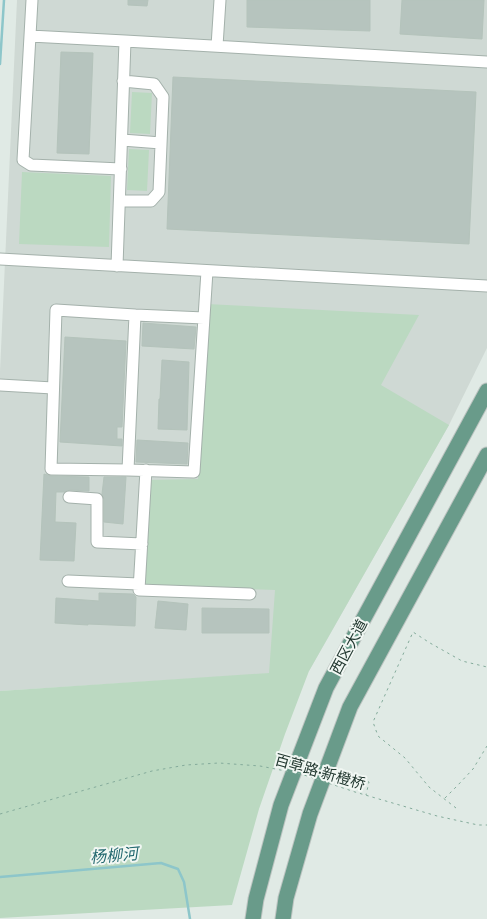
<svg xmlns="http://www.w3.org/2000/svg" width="487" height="919" viewBox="0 0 487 919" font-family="Cabin,'Noto Sans SC',sans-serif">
  <rect width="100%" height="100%" fill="#e0eae5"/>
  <path fill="#cfd9d4" d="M17,0H487V348L449,425L309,671L0,691V371Z"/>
  <path fill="#bbd9c1" d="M132,92L152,93L150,134L130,133Z
    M129,149L149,150L147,191L127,190Z
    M22,172L111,176L109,247L19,244Z
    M207,304L419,315L381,385L449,425L309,671L285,734L259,809L232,905L0,918V691L269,673L275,590L142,586L148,480L198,479Z"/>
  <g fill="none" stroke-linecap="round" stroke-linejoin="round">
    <path stroke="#8dc6ca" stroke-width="2.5" d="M0,64L4,0
      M0,877L161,863L178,869L184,882L190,919"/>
  </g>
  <path fill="#b6c4be" stroke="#b4c3bb" d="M128,0H148L147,6L128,5Z
    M247,0H370V31L247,27Z
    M402,0H484L482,39L400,34Z
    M61,52L93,53L89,154L57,153Z
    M173,77L476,92L469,244L167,229Z
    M143,323L196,327L194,349L142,346Z
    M65,337L126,341L122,427H117V439H122V446L60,442Z
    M162,360L189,362L187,430L158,429L159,399H160Z
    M137,440L188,443L187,464L136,462Z
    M44,474L51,476L89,477V491L70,490L64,492H56L55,522L76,523L74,561L40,560Z
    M104,477H126L123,524L104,522V499L102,494Z
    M99,593L133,594L136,597L135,626L88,624V625L55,623L56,598L99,601Z
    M158,601L188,604L186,630L155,628Z
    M202,608L269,609V633H202Z"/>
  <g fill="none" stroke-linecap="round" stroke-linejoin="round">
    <g stroke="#a4b1ab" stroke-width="13">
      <path id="minor" d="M32,0L23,160L31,165L121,169
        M30,36L125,41
        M217,46L220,0
        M122,140L161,143
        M120,201H151L159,192L163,97L154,84L123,81
        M0,259L487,286
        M117,266L125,41L487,62
        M204,318L135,315L128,470L194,472L207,271
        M0,385L53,388
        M128,470L51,469L56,310L135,315
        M146,470L139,590L250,594
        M69,497L97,499V542L142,544
        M68,581L139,584"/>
    </g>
    <g stroke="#bdc4c1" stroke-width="17">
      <path id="major" d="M253,919L256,899L281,805L326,688L487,391
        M283,919L286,898L310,814L350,707L487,455"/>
    </g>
    <path stroke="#84ab9b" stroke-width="1" stroke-dasharray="2.5 4" stroke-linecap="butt" d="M337,772L369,782L366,795
      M445,798L458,785L473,769L487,746
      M456,808L429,787L405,758L378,736L373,722L413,632L430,643L462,661L487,667"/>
    <use href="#minor" stroke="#fff" stroke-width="11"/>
    <use href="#major" stroke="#699b8a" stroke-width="15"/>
    <path stroke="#84ab9b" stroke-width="1" stroke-dasharray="2.5 4" stroke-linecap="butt" d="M0,814L152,771L186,765L219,763L260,766L301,774L355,792L437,816L478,825H487"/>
  </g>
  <g text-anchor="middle" stroke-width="4" stroke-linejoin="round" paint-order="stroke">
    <g font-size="15" fill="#233931" stroke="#f1f7f3">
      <text transform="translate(349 647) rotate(-62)" y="5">西区大道</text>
      <text transform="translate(320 772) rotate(16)" y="5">百草路·新橙桥</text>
    </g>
    <g font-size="16" font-style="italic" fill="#23686f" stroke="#f1f7f3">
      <text transform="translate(114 855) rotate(-5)" y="6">杨柳河</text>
    </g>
  </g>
</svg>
